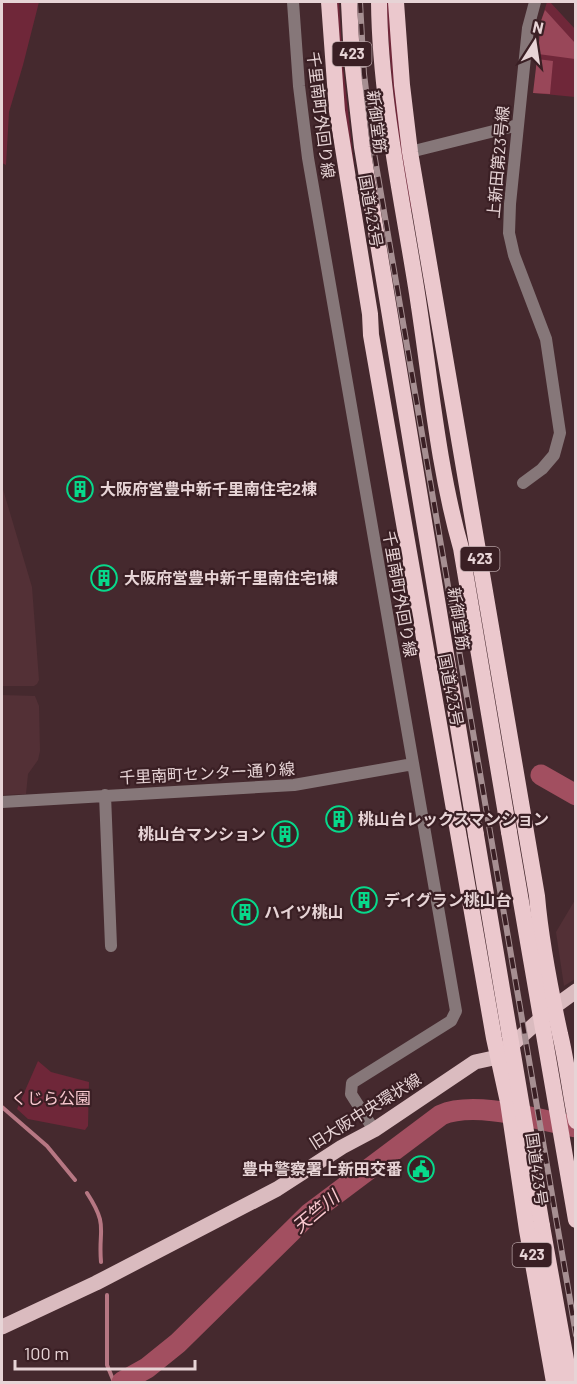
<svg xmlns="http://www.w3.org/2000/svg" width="577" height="1384" viewBox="0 0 577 1384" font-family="Barlow,'Noto Sans JP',sans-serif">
  <rect width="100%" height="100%" fill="#45292e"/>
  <path fill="#533036" d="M2,486L32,587L39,680L37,684L34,686H2Z
    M2,695L35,696L39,706L40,751L38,760L28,774L26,794L2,795Z
    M575,900V979L564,986L556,932Z"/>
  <path fill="#6f2739" d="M2,2H39L23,65L9,112L6,165L2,163Z
    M335,2H339L343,66L357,192L346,134Z
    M386,2H390L415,214L411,210C397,141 390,71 386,2Z
    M547,2H550L575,29V97L534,93L541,21Z
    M38,1061L51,1072L89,1082L88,1126L85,1130L28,1119L17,1109Z"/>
  <path fill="#994759" d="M545,10L575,43V59L538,54L541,21Z
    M537,59L553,61L550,94L533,93Z"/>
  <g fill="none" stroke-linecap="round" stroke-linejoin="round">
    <path stroke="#b77783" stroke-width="4" d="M2,1107L47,1146L75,1180
      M87,1193C109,1227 98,1228 101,1262
      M107,1295V1365L114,1382"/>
    <path stroke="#a24f60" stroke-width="21" d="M541,775L576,795
      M122,1382L147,1368L178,1343L309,1214L441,1115C475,1100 539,1120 576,1127"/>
    <path stroke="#867779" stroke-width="12" d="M293,2L299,86L308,158L456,1011L451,1021L352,1083L351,1094L374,1130
      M410,152L518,125
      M523,483L542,469L554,455L560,433L546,339L514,255L509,233L510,204L528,28L535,2
      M105,795L111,946
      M2,802L294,785L413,764"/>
    <path stroke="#dabbbf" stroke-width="15" d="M2,1327L96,1283L277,1189L342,1147L374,1130L475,1062L498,1057L554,1007L576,991"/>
    <path stroke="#ebc8cd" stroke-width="16" d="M329,2L337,111L370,314L371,335L494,1038L508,1102L527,1230L554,1382
      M349,2L352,60L362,147L476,835
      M379,2C380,98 401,193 416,287C430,374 437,464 461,548L509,832
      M396,2L402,85L410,152L537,896C541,943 550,988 560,1034C567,1063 570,1092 576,1121
      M542,1226L570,1382"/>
    <g stroke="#a68f92" stroke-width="6">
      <path id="rail" d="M360,2L364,74L374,153L576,1335"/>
    </g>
    <use href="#rail" stroke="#3a1f24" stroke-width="4" stroke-dasharray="11" stroke-linecap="butt"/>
    <path stroke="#ebc8cd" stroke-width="16" d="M509,832L576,1220
      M476,835L542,1226"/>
  </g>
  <defs>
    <g id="building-ring" transform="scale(1.35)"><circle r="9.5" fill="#3a1f24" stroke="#07d98b" stroke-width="1.5"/><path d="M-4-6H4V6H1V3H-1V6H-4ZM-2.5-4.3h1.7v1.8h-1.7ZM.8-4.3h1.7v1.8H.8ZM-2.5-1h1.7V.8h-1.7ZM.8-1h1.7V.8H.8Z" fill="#07d98b"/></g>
    <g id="civic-ring" transform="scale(1.35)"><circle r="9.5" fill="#3a1f24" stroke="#07d98b" stroke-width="1.5"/><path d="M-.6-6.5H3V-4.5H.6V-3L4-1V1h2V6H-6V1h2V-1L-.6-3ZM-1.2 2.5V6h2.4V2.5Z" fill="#07d98b"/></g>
  </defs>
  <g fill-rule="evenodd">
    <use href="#building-ring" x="80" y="489"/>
    <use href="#building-ring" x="104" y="578"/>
    <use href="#building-ring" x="339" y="819"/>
    <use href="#building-ring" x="285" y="834"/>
    <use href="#building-ring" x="364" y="900"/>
    <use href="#building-ring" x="245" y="912"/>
    <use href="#civic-ring" x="421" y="1169"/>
  </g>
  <g text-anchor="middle" stroke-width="4.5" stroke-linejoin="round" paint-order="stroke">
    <g fill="#3a1f24" stroke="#b39ea1" stroke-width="1.5">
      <rect x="332.5" y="42" width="39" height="24" rx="4.5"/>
      <rect x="460.5" y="547" width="39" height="24" rx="4.5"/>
      <rect x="512.5" y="1243" width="39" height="24" rx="4.5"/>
    </g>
    <g font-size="15" font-weight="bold" fill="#e7d4d6">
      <text x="352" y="59">423</text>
      <text x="480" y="564">423</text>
      <text x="532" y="1260">423</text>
    </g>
    <g font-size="16" fill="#e7d4d6" stroke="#3a1f24">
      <text transform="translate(321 115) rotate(83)" y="6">千里南町外回り線</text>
      <text transform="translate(377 122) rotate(83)" y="6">新御堂筋</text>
      <text transform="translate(498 162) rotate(-85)" y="6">上新田第23号線</text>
      <text transform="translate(371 211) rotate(80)" y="6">国道423号</text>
      <text transform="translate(400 594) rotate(80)" y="6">千里南町外回り線</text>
      <text transform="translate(459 619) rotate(81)" y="6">新御堂筋</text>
      <text transform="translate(451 690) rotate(79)" y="6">国道423号</text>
      <text transform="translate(207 773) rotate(-3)" y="6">千里南町センター通り線</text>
      <text transform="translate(365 1111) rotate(-32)" y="6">旧大阪中央環状線</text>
      <text transform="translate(537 1169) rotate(82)" y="6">国道423号</text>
    </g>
    <g font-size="16" font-weight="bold" fill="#e7d4d6" stroke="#3a1f24" text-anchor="start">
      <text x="100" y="495">大阪府営豊中新千里南住宅2棟</text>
      <text x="124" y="584">大阪府営豊中新千里南住宅1棟</text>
      <text x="358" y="825">桃山台レックスマンション</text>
      <text x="266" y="840" text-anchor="end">桃山台マンション</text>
      <text x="384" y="906">デイグラン桃山台</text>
      <text x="264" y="918">ハイツ桃山</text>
      <text x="402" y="1175" text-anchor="end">豊中警察署上新田交番</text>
    </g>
    <g font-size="16" fill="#fac9d0" stroke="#3a1f24">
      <text x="51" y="1104">くじら公園</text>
    </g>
    <g font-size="18" font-style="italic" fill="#fbcad1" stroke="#3a1f24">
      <text transform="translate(316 1212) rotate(-40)" y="6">天竺川</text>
    </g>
  </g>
  <rect width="577" height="1384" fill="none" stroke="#e7d4d6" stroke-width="6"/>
  <g transform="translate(535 42) rotate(12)" stroke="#3a1f24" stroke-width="4.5" paint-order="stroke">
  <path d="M0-4.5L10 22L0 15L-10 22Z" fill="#e7d4d6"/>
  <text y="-9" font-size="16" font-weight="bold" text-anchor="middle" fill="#e7d4d6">N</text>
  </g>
  <path d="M15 1360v9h180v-9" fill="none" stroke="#e7d4d6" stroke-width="3"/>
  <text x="24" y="1360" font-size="18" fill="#e7d4d6" stroke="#3a1f24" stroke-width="4.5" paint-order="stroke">100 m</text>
</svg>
